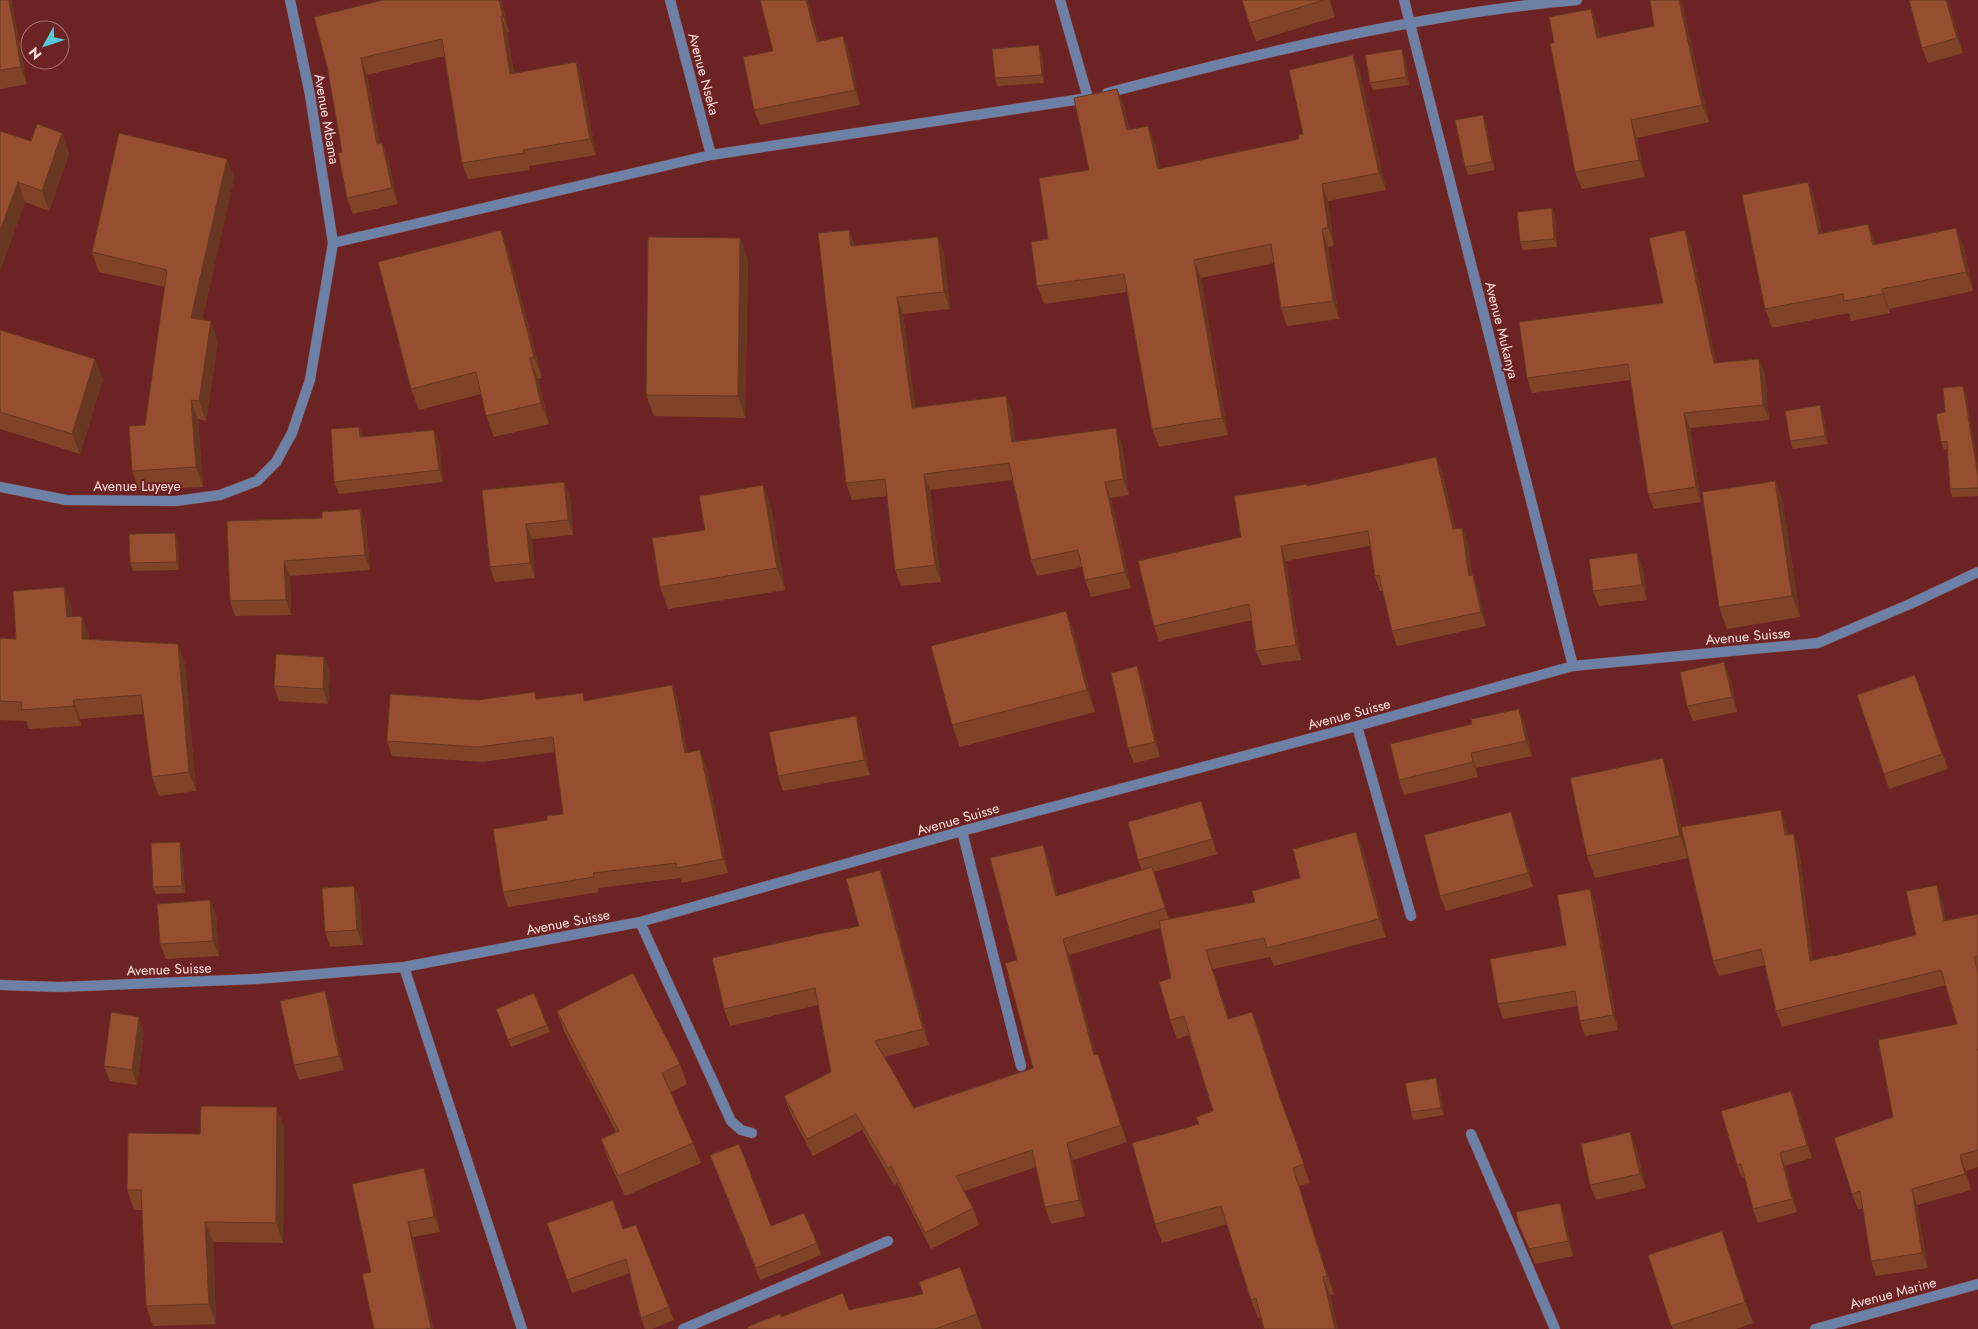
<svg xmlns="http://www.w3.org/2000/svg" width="1978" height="1329" viewBox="0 0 1978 1329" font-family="Jost,sans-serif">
  <rect width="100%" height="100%" fill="#6c2323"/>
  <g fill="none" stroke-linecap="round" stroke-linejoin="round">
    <g stroke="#834141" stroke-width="11">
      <path id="minor" d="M670,0L711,155
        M1060,0L1088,98
        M1404,0L1573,666
        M1107,93C1261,53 1418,14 1577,0
        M333,243L711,155L1088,98
        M0,487L66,500L176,501L220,495L257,481L276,462L292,433L310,380L333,243L310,95L290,0
        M1357,726L1411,916
        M962,831L1021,1066
        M640,922L731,1121L741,1130L752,1133
        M404,967L522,1329
        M0,985L59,987L257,979L404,967L640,922L962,831L1357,726L1573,666L1818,643L1910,604L1978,572
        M1471,1134L1555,1329
        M683,1329L888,1241
        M1815,1329L1978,1284"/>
    </g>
    <use href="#minor" stroke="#6d80a5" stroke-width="10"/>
  </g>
  <path fill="#804328" d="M0,0L27,84L0,89Z
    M383,0H501L509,32H507L514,73L576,62L582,78L596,155L529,166L530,170L468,179L462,163L444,56L367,75L380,144L382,143L388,159L398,204L353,214L347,198L342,152L327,66Z
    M760,0H808L819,41L843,36L849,51L860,105L760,125L754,110L773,51Z
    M1242,0H1330L1335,17L1256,41L1249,23Z
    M1650,0H1681L1709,122L1637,138L1645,177L1582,189L1575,172L1554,43L1598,26L1600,37L1654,26Z
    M1909,0H1948L1963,53L1928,63L1922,48Z
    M1402,49L1405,57L1409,85L1373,90L1370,83Z
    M1042,53L1044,83L997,86L995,78Z
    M1353,55L1360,73L1386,190L1328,201L1334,245L1328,247L1339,319L1287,326L1281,308L1274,263L1201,278L1228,435L1159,447L1152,429L1127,292L1044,304L1037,286L1089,170L1117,89L1124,106L1129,130L1155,143L1160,169L1299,139L1303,134Z
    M1486,123L1495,170L1468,175L1465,167Z
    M0,131L31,141L62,133L69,154L49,211L25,202L0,271Z
    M227,159L234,178L202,320L218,341L206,421L198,419L203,487L139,490L132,471L145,425L165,287L99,272L92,252Z
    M1808,182L1815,201L1822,233L1876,245L1964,247L1973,291L1889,309L1890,313L1851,321L1849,313L1772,328L1765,309Z
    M1552,208L1555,216L1557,247L1523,250L1520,242Z
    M849,230L855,246L938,237L944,253L950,309L903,314L915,407L1006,396L1012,412L1015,441L1122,444L1129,495L1111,498L1131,588L1091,597L1085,580L1082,567L1037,576L1031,560L1012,480L930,490L941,582L901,586L895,570L887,496L852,500L846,483Z
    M740,238L748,260L745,418L654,416L646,395Z
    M1691,245L1716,363L1759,359L1765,374L1769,420L1690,428L1701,502L1654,509L1648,494L1630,380L1532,393L1527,378L1663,303Z
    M509,252L542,378L538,379L549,424L494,437L486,416L481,394L419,410L411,389Z
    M0,330L103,379L80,454L0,429Z
    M1963,386L1966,394L1978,467V496L1952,497L1950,489L1947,449L1944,450L1941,442L1945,412Z
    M1823,413L1828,444L1793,449L1790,441Z
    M359,427L363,437L434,430L439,442L443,482L339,494L334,482Z
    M1442,472L1455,529L1462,528L1468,543L1472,575L1478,590L1486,626L1397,646L1392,631L1383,591H1380L1375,576L1370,546L1286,561L1301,660L1262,665L1256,651L1252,620L1159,641L1154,626L1241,537L1308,486Z
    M1775,481L1783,503L1800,617L1727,629L1719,607Z
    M564,482L570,497L573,535L532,539L535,578L495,582L490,567L482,490Z
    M771,507L785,590L668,609L660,587L705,530Z
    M360,509L366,524L370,570L290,576L291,615L235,616L230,601L322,518Z
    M175,533L178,541L179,570L133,571L130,563Z
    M1637,553L1643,568L1647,600L1599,606L1593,591Z
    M64,587L71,606L72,617L89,635V640L178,644L185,664L196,791L159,796L152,777L144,714L80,719L81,726L29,729L26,721L0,720V638L16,639Z
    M1066,611L1074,633L1095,712L960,747L952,725Z
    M324,657L330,672L328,704L279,701L274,686Z
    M1915,675L1948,769L1889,789L1884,774Z
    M1730,677L1737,712L1693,721L1687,706Z
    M1143,681L1160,757L1134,763L1128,748Z
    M538,699L586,701L677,699L687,752L706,765L728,873L682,883L680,878L598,888L599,892L508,907L503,892L547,820L563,814L555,752L483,762L392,756L387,741L478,700Z
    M1519,709L1524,723L1532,756L1476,768L1478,777L1404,795L1399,780L1472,724Z
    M861,730L870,775L783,791L778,776Z
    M1671,780L1681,827L1786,826L1788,835L1799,849L1813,960L1835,956L1916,935L1942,901L1946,921L1978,914V1167L1966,1171L1971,1190L1917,1205L1928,1268L1876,1276L1871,1261L1863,1208L1858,1209L1852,1194L1893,1117L1957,1024L1946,985L1782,1027L1776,1011L1765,965L1719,976L1713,961L1685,842L1688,858L1595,878L1587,856Z
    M1201,801L1206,816L1217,854L1154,872L1169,919L1255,902L1300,878L1356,832L1363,851L1386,937L1274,966L1270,957L1213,969L1229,1019L1252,1012L1259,1030L1283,1108L1310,1183L1299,1186L1334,1294L1330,1295L1338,1329H1264L1261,1317L1258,1318L1251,1300L1227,1224L1162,1243L1155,1224L1199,1124L1213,1111L1189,1035L1177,1039L1170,1020L1171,978L1160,928L1069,955L1095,1054H1098L1127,1142L1073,1160L1085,1216L1051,1224L1045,1207L1036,1167L964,1191L973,1208L979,1225L931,1249L897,1183L894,1185L862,1130L813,1156L790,1112L784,1096L831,1072L818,1005L730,1026L724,1009L859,926L880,870L886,886L929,1045L884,1057L914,1108L1033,1068L1017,960L1043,845L1049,862L1058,895L1142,870L1138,860Z
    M1511,812L1517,827L1533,887L1446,911L1440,896Z
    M182,849L185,893L156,894L153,887Z
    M354,886L360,901L363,945L330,947L325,932Z
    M1590,889L1595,904L1618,1030L1585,1036L1580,1021L1577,1006L1503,1019L1498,1004L1566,945Z
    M210,900L216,915L219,956L166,959L160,944Z
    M534,993L550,1032L511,1047L499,1017Z
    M330,1006L344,1070L299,1080L294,1065Z
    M557,1011L680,1064L687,1084L671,1092L693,1143L701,1163L625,1196L608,1159L601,1139L616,1132L564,1031Z
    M144,1032L137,1085L110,1081L104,1066Z
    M1439,1086L1444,1115L1413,1120L1411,1112Z
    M1791,1091L1796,1104L1812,1158L1785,1166L1797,1212L1758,1223L1753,1209L1745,1177L1742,1178L1737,1165Z
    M284,1128L283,1243L213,1242L216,1324L153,1326L146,1306L142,1210H134L127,1190L200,1134Z
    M1630,1132L1636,1147L1646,1188L1596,1200L1590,1185Z
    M710,1155L771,1226L817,1243L821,1255L760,1280Z
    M424,1168L429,1183L440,1232L413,1237L433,1329H374L371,1272Z
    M1560,1203L1565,1218L1573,1256L1535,1264L1518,1223Z
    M547,1223L623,1229L669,1307L674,1320L652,1329H645L641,1318L630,1273L572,1293Z
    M1722,1231L1753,1323L1736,1329H1673L1648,1255Z
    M960,1267L982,1329H748L781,1317L849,1310L923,1294Z"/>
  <path fill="#683721" d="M9,0H12L27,84L21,67Z
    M499,0H501L509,32L503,16Z
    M806,0H808L823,57L817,42Z
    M1329,0H1330L1335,17Z
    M1679,0H1681L1682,2L1709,122L1702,105Z
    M1946,0H1948L1963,53L1957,38Z
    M1591,9L1598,26L1603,55L1597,38Z
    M501,16L507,32L516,90L510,74Z
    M843,36L849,51L860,105L855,90Z
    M1039,45L1042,53L1044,83L1042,75Z
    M1402,49L1405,57L1409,85L1406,77Z
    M1353,55L1360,73L1386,190L1379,173Z
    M361,58L367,75L383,160L377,144Z
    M576,62L582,78L596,155L590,139Z
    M1117,89L1124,106L1133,148L1127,130Z
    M1483,115L1486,123L1495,170L1492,162Z
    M1631,120L1637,138L1645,177L1639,160Z
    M1148,126L1155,143L1165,187L1158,169Z
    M62,133L69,154L49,211L42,191Z
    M382,143L388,159L398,204L392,188Z
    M227,159L234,178L198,338L191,318Z
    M18,182L25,202L0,271V231Z
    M1808,182L1815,201L1826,253L1819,234Z
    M1322,184L1328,201L1334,245L1328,228Z
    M1552,208L1555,216L1557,247L1554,239Z
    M1868,224L1875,243L1880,265L1873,245Z
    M1956,228L1964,247L1973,291L1966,272Z
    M1322,229L1328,247L1339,319L1333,301Z
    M501,230L509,252L542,378L534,357Z
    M849,230L855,247L851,246Z
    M1685,230L1691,245L1720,378L1714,363Z
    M938,237L944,253L950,309L944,292Z
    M740,238L748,260L745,418L738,396Z
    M1194,260L1201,278L1228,435L1222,418Z
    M1882,289L1889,309L1890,313L1883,294Z
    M897,297L903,314L918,424L912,408Z
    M211,321L218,341L206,421L199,401Z
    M530,358L538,379L549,424L541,403Z
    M95,359L103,379L80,454L72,434Z
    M1759,359L1765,374L1769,420L1763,405Z
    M1963,386L1966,394L1978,467V476Z
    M1006,396L1012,412L1018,458L1012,442Z
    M191,400L198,419L203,487L196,467Z
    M1820,405L1823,413L1828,444L1825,436Z
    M1684,413L1690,428L1701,502L1696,487Z
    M359,427L364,439L360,437Z
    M1116,428L1122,444L1129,495L1123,479Z
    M434,430L439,442L443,482L439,470Z
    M1436,457L1442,472L1459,544L1453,529Z
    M924,474L930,490L941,582L935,565Z
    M1775,481L1783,503L1800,617L1792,596Z
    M564,482L570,497L573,535L568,520Z
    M1105,482L1111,498L1131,588L1125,572Z
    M763,485L771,507L785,590L777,568Z
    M360,509L366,524L370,570L365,555Z
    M526,524L532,539L535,578L530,563Z
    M1462,528L1468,543L1475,591L1469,576Z
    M175,533L178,541L179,570L177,562Z
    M1281,546L1286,561L1301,660L1296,645Z
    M1637,553L1643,568L1647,600L1642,585Z
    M284,561L290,576L291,615L286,600Z
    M1473,575L1478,590L1486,626L1481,612Z
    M64,587L71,606L74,637L67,617Z
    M1066,611L1074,633L1095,712L1087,690Z
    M82,616L89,635V658L82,639Z
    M178,644L185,664L196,791L189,772Z
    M324,657L330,672L328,704L323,689Z
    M1724,662L1730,677L1737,712L1732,697Z
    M1137,666L1143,681L1160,757L1155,742Z
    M672,685L677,699L690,768L685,753Z
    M73,700L80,719L81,726L74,706Z
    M1519,709L1524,723L1532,756L1526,741Z
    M856,716L861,730L870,775L864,760Z
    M700,750L706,765L728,873L723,859Z
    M1471,753L1476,768L1478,777L1473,762Z
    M1663,758L1671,780L1688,858L1680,836Z
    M1201,801L1206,816L1217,854L1212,839Z
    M1781,810L1786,826L1790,851L1785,835Z
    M1511,812L1517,827L1533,887L1528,873Z
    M1356,832L1363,851L1386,937L1379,919Z
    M1794,834L1799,849L1815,976L1810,961Z
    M180,842L182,849L185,893L182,886Z
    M1043,845L1049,862L1062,912L1056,896Z
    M1152,867L1158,883L1171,924L1165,908Z
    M880,870L886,886L929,1045L923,1029Z
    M1937,885L1942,901L1949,937L1944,921Z
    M354,886L360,901L363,945L357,930Z
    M1590,889L1595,904L1618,1030L1613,1015Z
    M210,900L216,915L219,956L213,941Z
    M1063,939L1069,955L1100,1071L1094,1055Z
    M1206,950L1213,969L1235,1038L1228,1019Z
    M325,991L330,1006L344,1070L339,1056Z
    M1252,1012L1259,1030L1283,1108L1310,1183L1277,1089Z
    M139,1017L144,1032L137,1085L132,1070Z
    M1098,1054L1104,1070L1127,1142L1121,1125Z
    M1436,1078L1439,1086L1444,1115L1441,1108Z
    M1791,1091L1796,1104L1812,1158L1807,1145Z
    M277,1107L284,1128L283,1243L276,1223Z
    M1630,1132L1636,1147L1646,1188L1640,1174Z
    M1067,1143L1073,1160L1085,1216L1079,1200Z
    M1780,1153L1785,1166L1797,1212L1792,1199Z
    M1960,1155L1966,1171L1971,1190L1965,1174Z
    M424,1168L429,1183L440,1232L434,1217Z
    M1293,1168L1299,1186L1334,1294L1327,1276Z
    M1912,1189L1917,1205L1928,1268L1922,1253Z
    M1560,1203L1565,1218L1573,1256L1568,1241Z
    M205,1222L213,1242L216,1324L209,1304Z
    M408,1222L413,1237L433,1329H431V1328Z
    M1722,1231L1730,1253L1753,1323L1745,1302Z
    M1323,1277L1330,1295L1338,1329H1335Z"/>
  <path fill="#954e2f" stroke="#683721" d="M0,0H9L21,67L0,70Z
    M383,0H499L503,16H501L510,74L576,62L590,139L523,150L524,153L462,163L442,39L361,58L377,144L382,143L392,188L347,198L338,153L342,152L327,66L314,17Z
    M760,0H806L817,42L843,36L855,90L754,110L743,57L773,51Z
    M1242,0H1324L1249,23Z
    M1650,0H1679L1702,105L1631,120L1639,160L1575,172L1550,43H1554L1549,17L1591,9L1597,38L1654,26Z
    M1909,0H1946L1957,38L1922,48Z
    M1039,45L1042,75L995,78L992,49Z
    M1402,49L1406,77L1370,83L1365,55Z
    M1353,55L1379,173L1322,184L1328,228L1322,229L1333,301L1281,308L1271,244L1194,260L1222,418L1152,429L1124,274L1037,286L1031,242L1048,239L1039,178L1089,170L1074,98L1117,89L1127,130L1148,126L1158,169L1299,139L1298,135L1303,134L1289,70Z
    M1483,115L1492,162L1465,167L1455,120Z
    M37,124L62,133L42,191L18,182L0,231V131L31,141Z
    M119,133L227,159L191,318L211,321L199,401L191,400L196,467L132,471L129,426L145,425L167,270L92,252Z
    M1808,182L1819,234L1868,224L1873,245L1956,228L1966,272L1882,289L1883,294L1844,301L1843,294L1765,309L1742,195Z
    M1552,208L1554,239L1520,242L1517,212Z
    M501,230L534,357L530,358L541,403L486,416L476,372L411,389L378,262Z
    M849,230L851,246L938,237L944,292L897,297L912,408L1006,396L1012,442L1116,428L1123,479L1105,482L1125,572L1085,580L1078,550L1031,560L1009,463L924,474L935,565L895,570L885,479L846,483L818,233Z
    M1685,230L1714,363L1759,359L1763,405L1684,413L1696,487L1648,494L1628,364L1527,378L1519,322L1663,303L1649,238Z
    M648,237L740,238L738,396L646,395Z
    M0,330L95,359L72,434L0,412Z
    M1963,386L1978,476V488L1950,489L1947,441L1941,442L1936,414L1945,412L1943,388Z
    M1820,405L1825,436L1790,441L1785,411Z
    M359,427L360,437L434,430L439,470L334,482L331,429Z
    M1436,457L1453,529L1462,528L1469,576L1473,575L1481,612L1392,631L1379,575L1375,576L1368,531L1281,546L1296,645L1256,651L1249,604L1154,626L1138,561L1241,537L1234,496L1307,484V486Z
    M1775,481L1792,596L1719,607L1702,492Z
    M564,482L568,520L526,524L530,563L490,567L482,490Z
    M763,485L777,568L660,587L652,538L705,530L699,496Z
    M360,509L365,555L284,561L286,600L230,601L227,521L322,518V512Z
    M175,533L177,562L130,563L129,534Z
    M1637,553L1642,585L1593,591L1589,559Z
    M64,587L67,617L82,616V639L178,644L189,772L152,777L141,695L73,700L74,706L22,710L21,702L0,701V638L16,639L13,591Z
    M1066,611L1087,690L952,725L931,646Z
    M276,654L324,657L323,689L274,686Z
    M1724,662L1732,697L1687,706L1680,672Z
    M1137,666L1155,742L1128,748L1111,673Z
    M1915,675L1942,754L1884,774L1857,695Z
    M672,685L685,753L700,750L723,859L677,868L676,863L593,873L594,877L503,892L493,829L547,820V816L563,814L553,737L478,747L387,741L390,694L478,700L535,692L536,699L583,693L584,701Z
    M1519,709L1526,741L1471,753L1473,762L1399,780L1390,744L1472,724L1471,719Z
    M856,716L864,760L778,776L769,732Z
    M1663,758L1680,836L1587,856L1570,778Z
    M1201,801L1212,839L1138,860L1128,822Z
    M1781,810L1785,835L1794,834L1810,961L1834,955V956L1916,935L1906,891L1937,885L1944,921L1978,914V956L1974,957L1978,973V1049H1977L1978,1051V1150L1960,1155L1965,1174L1912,1189L1922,1253L1871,1261L1860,1191L1852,1194L1834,1138L1893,1117L1878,1040L1957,1024L1941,970L1776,1011L1761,949L1713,961L1681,827Z
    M1511,812L1528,873L1440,896L1424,835Z
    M1356,832L1379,919L1267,948L1264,938L1206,950L1228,1019L1252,1012L1277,1089L1304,1164L1293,1168L1327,1276L1323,1277L1335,1329H1264L1256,1298L1251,1300L1221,1206L1155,1224L1132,1143L1199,1124L1196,1117L1213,1111L1184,1016L1170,1020L1159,982L1171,978L1159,921L1255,902L1252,891L1300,878L1293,849Z
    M180,842L182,886L153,887L151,843Z
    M1043,845L1056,896L1152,867L1165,908L1063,939L1094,1055L1098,1054L1121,1125L1067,1143L1079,1200L1045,1207L1032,1150L956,1176L973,1208L925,1233L891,1166L888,1168L856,1114L807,1139L784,1096L831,1072L815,988L724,1009L712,958L818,934L859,926L846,879L880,870L923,1029L875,1041L914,1108L1033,1068L1005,963L1017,960L990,858Z
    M354,886L357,930L325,932L322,888Z
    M1590,889L1613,1015L1580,1021L1575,991L1498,1004L1490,959L1566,945L1557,895Z
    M210,900L213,941L160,944L157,904Z
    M633,973L680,1064L662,1073L693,1143L618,1176L601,1139L619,1131L557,1011Z
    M325,991L339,1056L294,1065L280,1001Z
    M534,993L547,1025L508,1040L496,1009Z
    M111,1012L139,1017L132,1070L104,1066Z
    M1436,1078L1441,1108L1411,1112L1405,1083Z
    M1791,1091L1807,1145L1780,1153L1792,1199L1753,1209L1741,1164L1737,1165L1721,1111Z
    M201,1106L277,1107L276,1223L205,1222L209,1304L146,1306L141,1190H127L128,1133L200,1134Z
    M1630,1132L1640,1174L1590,1185L1581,1144Z
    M739,1144L771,1226L804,1213L817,1243L756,1268L710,1155Z
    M424,1168L434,1217L408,1222L431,1328L425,1329H374L362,1274L371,1272L352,1184Z
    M613,1200L623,1229L636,1225L669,1307L641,1318L626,1259L567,1280L547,1223Z
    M1560,1203L1568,1241L1529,1249L1518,1223L1516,1212Z
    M1722,1231L1745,1302L1671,1326L1648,1255Z
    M960,1267L977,1314L935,1329H748L747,1327L780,1314L781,1317L843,1293L849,1310L923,1294L919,1282Z"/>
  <g text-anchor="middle" stroke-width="4" stroke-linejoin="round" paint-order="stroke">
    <g font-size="14" fill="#fce0dd" stroke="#6c2323">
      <text transform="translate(704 74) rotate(75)" y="5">Avenue Nseka</text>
      <text transform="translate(327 119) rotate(80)" y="5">Avenue Mbama</text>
      <text transform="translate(1502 330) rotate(76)" y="5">Avenue Mukanya</text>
      <text x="137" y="491">Avenue Luyeye</text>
      <text transform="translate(1748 636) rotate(-5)" y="5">Avenue Suisse</text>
      <text transform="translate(1349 714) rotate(-15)" y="5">Avenue Suisse</text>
      <text transform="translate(958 819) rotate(-16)" y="5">Avenue Suisse</text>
      <text transform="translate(568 922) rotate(-11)" y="5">Avenue Suisse</text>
      <text transform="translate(169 969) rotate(-2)" y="5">Avenue Suisse</text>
      <text transform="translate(1893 1293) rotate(-15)" y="5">Avenue Marine</text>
    </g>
  </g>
  <g transform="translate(45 45) rotate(230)"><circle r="24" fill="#6c2323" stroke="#a66f6d"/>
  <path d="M0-4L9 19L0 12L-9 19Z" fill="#52cbd7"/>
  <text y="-8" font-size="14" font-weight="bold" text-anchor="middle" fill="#fce0dd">N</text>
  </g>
</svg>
